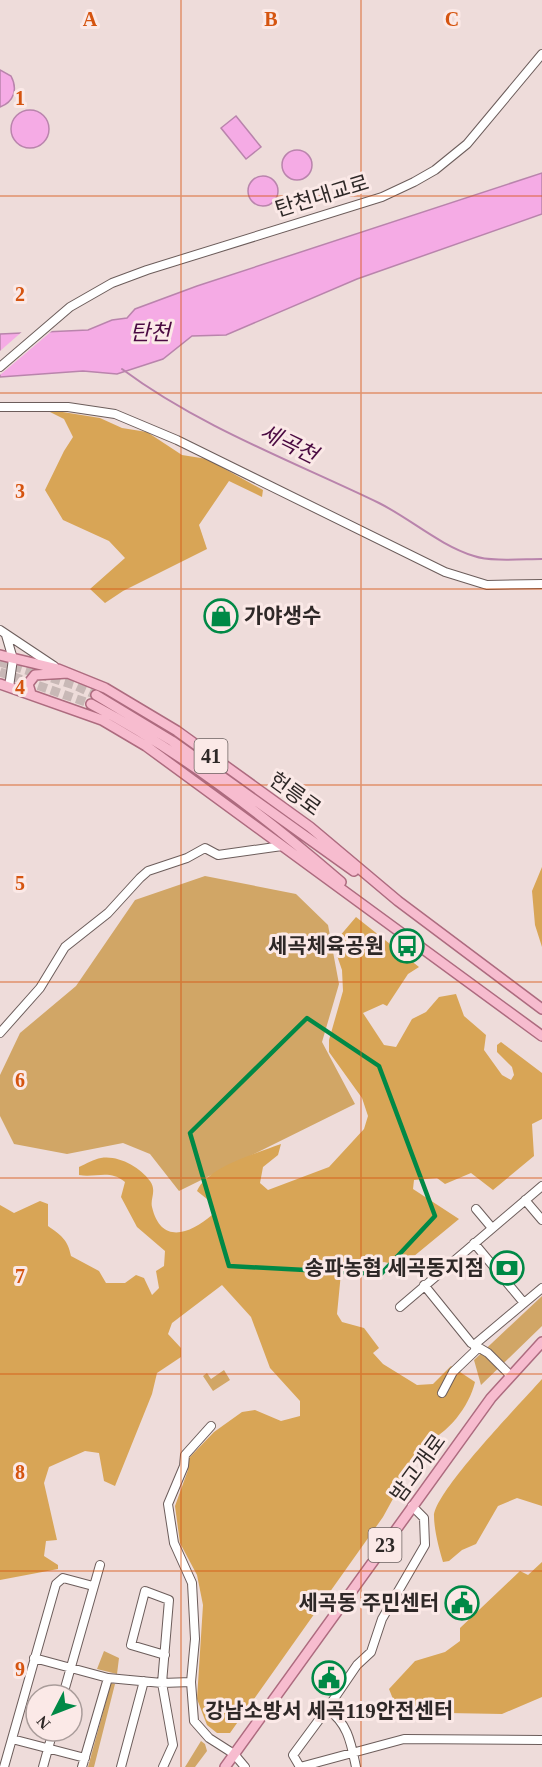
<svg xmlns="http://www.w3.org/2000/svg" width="542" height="1767" viewBox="0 0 542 1767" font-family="'Times New Roman','Noto Sans KR',serif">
  <rect width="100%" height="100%" fill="#eedcda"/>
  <path fill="#d1a666" d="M205,876L296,894L328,925L339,984L322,1042L355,1104L179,1191L150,1154L123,1143L67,1154L14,1144L0,1116V1075L20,1033L76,986L135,900Z
    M542,1296V1326L481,1385L474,1360Z
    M224,1370L230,1380L213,1391L203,1376L207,1373L211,1379Z
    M104,1651L119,1658L117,1674L97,1669Z
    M111,1683L115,1684L94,1767H88Z
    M201,1741L205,1744L207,1751L195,1767H185Z"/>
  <path fill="#d8a556" d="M44,409L100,418L122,428L147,432L182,455L207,459L263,490L262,497L229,481L199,525L207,549L123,591L105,603L90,589L125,558L109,541L63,520L45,490L64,451L73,437L64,419Z
    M542,867V947L535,925L532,891Z
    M356,917L419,967L408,974L387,1006L383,1004L363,1013L384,1045L396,1047L412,1019L426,1012L439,997L456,994L464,1016L486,1035L484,1050L502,1075L511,1080L514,1075L512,1067L497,1052V1045L501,1042L542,1073V1119L532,1124L534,1156L493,1190L471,1173L445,1184L437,1178L414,1180L413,1189L459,1219L402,1266L384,1262L352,1268L341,1273L337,1314L342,1322L364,1328L379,1348L373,1353L383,1364L417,1385L433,1384L451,1366L475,1382C469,1407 448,1434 423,1444L383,1517L230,1733H217L207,1725L197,1699L203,1605L197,1575L180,1543L175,1506L188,1470L189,1458L214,1432L242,1412L255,1410L281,1421L300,1416V1401L270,1368L251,1317L222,1285L172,1323L168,1334L181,1348V1357L157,1373L152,1394L115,1486L104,1481L99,1453L85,1451L49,1467L44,1483L57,1540L46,1541L44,1556L58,1565V1569L0,1580V1205L14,1213L40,1201L48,1204V1226C61,1235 68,1240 71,1256L99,1271L106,1283H125L136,1275L144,1278L152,1295L159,1288L156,1271L164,1266L165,1251L137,1227L121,1197L125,1182C110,1169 96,1178 79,1175V1167C86,1164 94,1159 101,1158C118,1155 140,1167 150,1181C157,1191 150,1198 152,1207C161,1245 190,1234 212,1215V1203L197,1191C207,1167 257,1153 281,1144L278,1155L263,1167L260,1183L268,1190L329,1167L364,1129L368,1116L362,1098L329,1052V1040L343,991L342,970L333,944Z
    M542,1379V1506L517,1498L498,1506L476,1544L462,1550L449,1561L443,1562C439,1549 434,1529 434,1516C435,1491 522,1402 542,1379Z
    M542,1562V1697L502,1714L448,1713L417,1710L393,1699L389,1689L415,1661L445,1652L460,1641V1628L520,1571L528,1575Z"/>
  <path fill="#f5abe5" stroke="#b984ac" stroke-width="1.5" d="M0,70L11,76C18,89 14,102 0,107Z
    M11 129a19 19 0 1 1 38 0a19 19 0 1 1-38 0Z
    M236,116L261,147L246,159L221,128Z
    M282 165a15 15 0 1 1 30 0a15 15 0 1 1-30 0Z
    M542,173V214L357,279L226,335L192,336L163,359L117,374L83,371L0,377V334L88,330L112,320L127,318L135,309L197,286Z
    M248 191a15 15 0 1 1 30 0a15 15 0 1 1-30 0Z"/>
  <path fill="#eedcda" d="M24,330H53L0,375V351Z"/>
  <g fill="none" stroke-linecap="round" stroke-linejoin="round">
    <path stroke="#b984ac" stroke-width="2" d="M122,369C200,427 292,461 379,503C411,519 439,545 474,556C491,562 523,559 542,559"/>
    <path stroke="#c8b8b6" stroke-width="9" stroke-dasharray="9 4.5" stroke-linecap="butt" d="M0,662L74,685L96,695
      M0,672L91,704"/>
    <g stroke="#6c5d5b" stroke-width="10">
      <path id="minor" d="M0,367L70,307L112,283L147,270L382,197L414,182L435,170L467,144L542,54
        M0,407H68L115,414L177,440L445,572L487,585L542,584
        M0,630L54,666
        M6,635L13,659L9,687
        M0,1033L40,988L65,947L108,913L140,878L148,871L187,858L205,848L218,855L282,846
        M525,1200L542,1220
        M476,1209L492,1228
        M474,1243L524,1303
        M424,1285L471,1343L488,1353L510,1375
        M400,1307L542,1186
        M474,1345L542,1288
        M442,1393L453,1372L476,1350L474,1345
        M211,1426L185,1455L184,1466L168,1504L174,1543L192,1583L195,1639L191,1682L194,1721L209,1738L234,1754L245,1767
        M165,1655L131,1645L145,1591L169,1600L162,1683L191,1682
        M34,1658L108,1678L162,1683L173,1745L163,1767
        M63,1695L100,1565
        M327,1709L357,1665L371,1652L382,1619L425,1545L424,1518L412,1506
        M12,1739L85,1758
        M4,1767L56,1584L63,1578L93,1586
        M43,1767L53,1731
        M82,1767L108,1678
        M121,1767L144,1681
        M356,1767C351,1743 348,1723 327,1709L293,1755L300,1767L404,1739L542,1740"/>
    </g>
    <g stroke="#ad6b7f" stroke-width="12">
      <path id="major" d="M0,655L58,669L105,688L177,731L310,827L398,901L542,1009
        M0,684L102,720L146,746L542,1036
        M31,694L28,684L35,675L68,673
        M96,695L172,741L354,871
        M91,704C182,752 263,815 341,882
        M225,1767L491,1398L542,1342"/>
    </g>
    <use href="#minor" stroke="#fff" stroke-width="8"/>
    <use href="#major" stroke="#f7bccf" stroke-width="9"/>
  </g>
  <path fill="none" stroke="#008946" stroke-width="4.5" stroke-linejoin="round" d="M307,1018L379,1066L435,1216L381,1274L229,1266L190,1133Z"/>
  <path fill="none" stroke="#d5540f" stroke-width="1.5" stroke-opacity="0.55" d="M181,0V1767M361,0V1767M0,196H542M0,393H542M0,589H542M0,785H542M0,982H542M0,1178H542M0,1374H542M0,1571H542"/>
  <defs>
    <g id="shop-ring" transform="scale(1.725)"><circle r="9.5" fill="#fbe9e7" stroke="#008946" stroke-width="1.5"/><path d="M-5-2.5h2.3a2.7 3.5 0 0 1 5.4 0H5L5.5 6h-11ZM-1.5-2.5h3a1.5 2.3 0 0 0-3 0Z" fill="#008946"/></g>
    <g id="bus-ring" transform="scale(1.725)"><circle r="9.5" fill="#fbe9e7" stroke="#008946" stroke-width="1.5"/><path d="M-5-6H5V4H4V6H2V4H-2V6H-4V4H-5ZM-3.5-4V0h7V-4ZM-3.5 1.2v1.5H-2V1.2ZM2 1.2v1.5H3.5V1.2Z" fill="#008946"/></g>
    <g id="bank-ring" transform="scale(1.725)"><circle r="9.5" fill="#fbe9e7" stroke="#008946" stroke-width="1.5"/><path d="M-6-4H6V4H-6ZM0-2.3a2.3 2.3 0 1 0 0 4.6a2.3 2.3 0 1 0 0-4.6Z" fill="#008946"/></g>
    <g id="civic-ring" transform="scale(1.725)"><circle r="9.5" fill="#fbe9e7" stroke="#008946" stroke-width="1.5"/><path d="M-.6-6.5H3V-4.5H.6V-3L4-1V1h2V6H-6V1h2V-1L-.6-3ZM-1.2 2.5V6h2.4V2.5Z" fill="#008946"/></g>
  </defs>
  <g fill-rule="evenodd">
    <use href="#shop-ring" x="221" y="616"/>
    <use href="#bus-ring" x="407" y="946"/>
    <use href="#bank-ring" x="507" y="1268"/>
    <use href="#civic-ring" x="462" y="1603"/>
    <use href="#civic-ring" x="329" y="1678"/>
  </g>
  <g text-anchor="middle" stroke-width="6" stroke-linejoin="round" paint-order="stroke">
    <g fill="#fbe9e7" stroke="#6c6261" stroke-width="1.5">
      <rect x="194.5" y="739" width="33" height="34" rx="4.5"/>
      <rect x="368.5" y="1528" width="33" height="34" rx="4.5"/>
    </g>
    <g font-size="20" font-weight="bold" fill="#2e2827">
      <text x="211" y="763">41</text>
      <text x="385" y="1552">23</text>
    </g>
    <g font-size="21" fill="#2e2827" stroke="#fbe9e7">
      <text transform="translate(322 196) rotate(-17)" y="7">탄천대교로</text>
      <text transform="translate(295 794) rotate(36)" y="7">헌릉로</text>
      <text transform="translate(418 1468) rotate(-54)" y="7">밤고개로</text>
    </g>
    <g font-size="21" font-weight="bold" fill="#2e2827" stroke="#fbe9e7" text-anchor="end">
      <text x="244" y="623" text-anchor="start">가야생수</text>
      <text x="384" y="953">세곡체육공원</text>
      <text x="484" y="1275">송파농협 세곡동지점</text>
      <text x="439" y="1610">세곡동 주민센터</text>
      <text x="329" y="1718" text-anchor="middle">강남소방서 세곡119안전센터</text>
    </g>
    <g font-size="22" font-style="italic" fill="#4b0b42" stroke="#fbe9e7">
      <text x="150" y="340">탄천</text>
      <text transform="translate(289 443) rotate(26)" y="8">세곡천</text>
    </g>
  </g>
  <g font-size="20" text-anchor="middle" font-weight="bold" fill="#d5540f" stroke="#fbe9e7" stroke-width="6" stroke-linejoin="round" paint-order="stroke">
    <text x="90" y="26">A</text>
    <text x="271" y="26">B</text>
    <text x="452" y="26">C</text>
    <text x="20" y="105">1</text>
    <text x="20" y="301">2</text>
    <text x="20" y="498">3</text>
    <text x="20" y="694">4</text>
    <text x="20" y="890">5</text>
    <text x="20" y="1087">6</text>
    <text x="20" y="1283">7</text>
    <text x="20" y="1479">8</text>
    <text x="20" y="1676">9</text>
  </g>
  <g transform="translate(54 1713) rotate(228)"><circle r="28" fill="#fbe9e7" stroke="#a99c9a" stroke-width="1.5"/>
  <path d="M0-4.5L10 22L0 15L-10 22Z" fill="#008946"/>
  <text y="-9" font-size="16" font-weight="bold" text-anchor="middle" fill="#2e2827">N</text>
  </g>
</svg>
